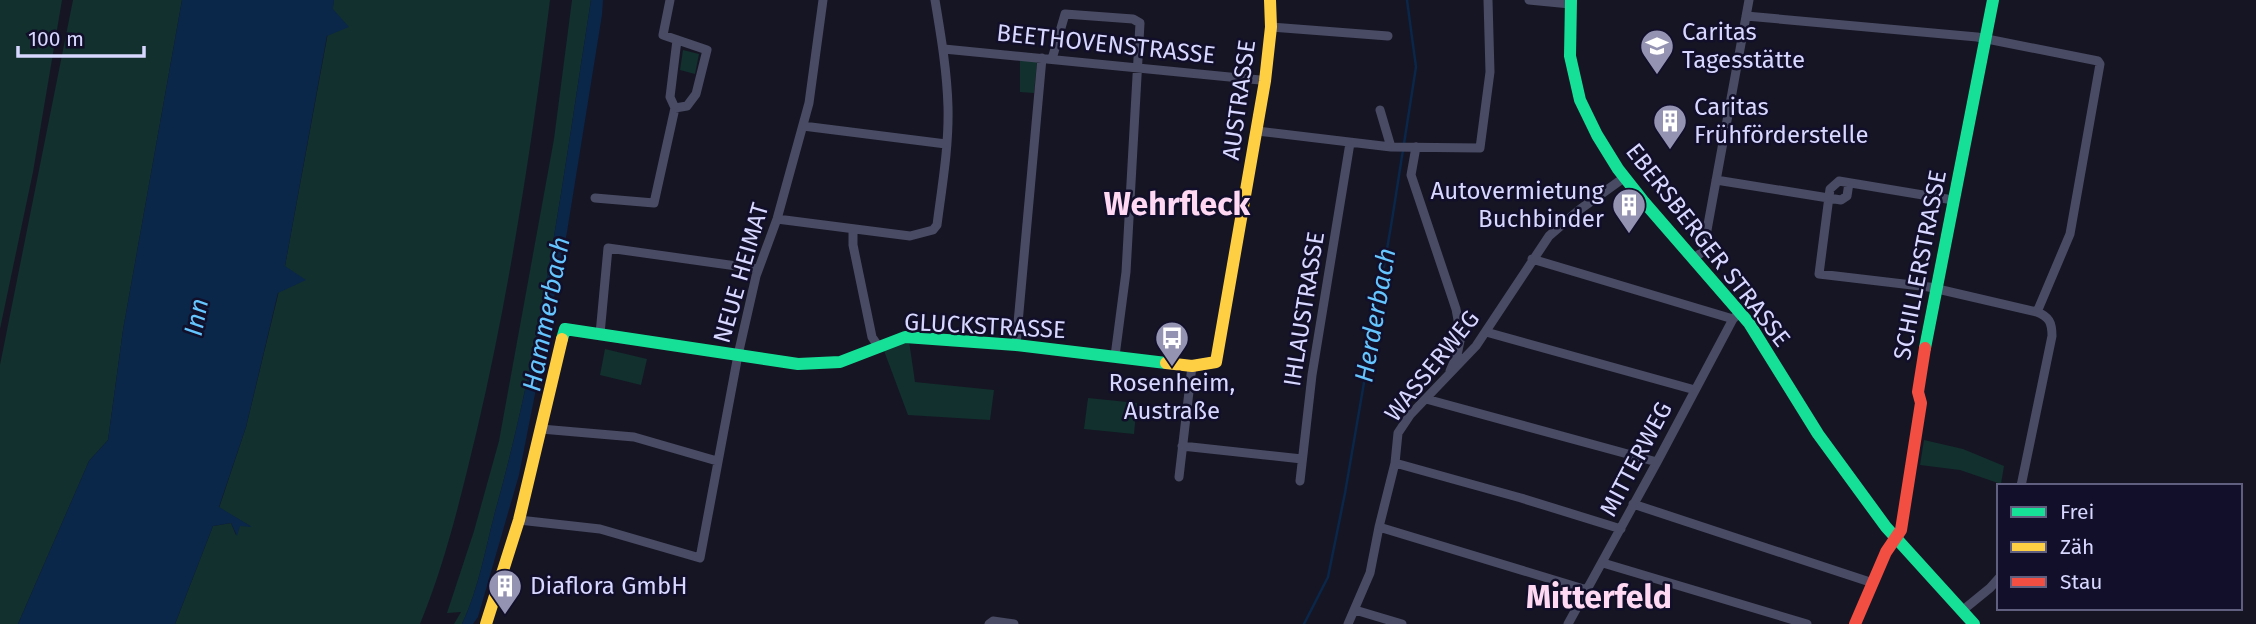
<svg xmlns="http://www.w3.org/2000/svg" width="2256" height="624" viewBox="0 0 2256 624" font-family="'Fira Sans',sans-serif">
  <rect width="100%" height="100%" fill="#161523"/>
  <path fill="#12302d" d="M0,0H62L33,172L0,329Z
    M73,0H182L123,330L108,440L89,461L18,624H0V365Z
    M334,0H550C532,144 510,289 477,430C461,496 446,561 420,624H175L213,526L231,523L236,535L239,525L250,526L219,508L246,427L285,266Z
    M572,0H591C564,171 542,345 495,512C485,550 479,588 462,624H454L461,612L447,613L474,531L499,441L554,139Z
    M683,50L699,54L695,74L680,70Z
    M1020,58L1037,62L1034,93L1020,92Z
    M909,341L915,382L994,390L990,420L908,415L883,348Z
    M605,349L647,359L641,385L600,375Z
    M1088,398L1137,403L1134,434L1084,429Z
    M1924,440L1963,449L2004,466L2001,484L1960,470L1920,465Z"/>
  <path fill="#0a2649" d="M182,0H334L333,9L349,27L327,36L285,266L306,280L278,293L246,427L219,507L252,527L240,526L237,536L231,523L213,526L175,624H18L89,461L108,440L123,330Z
    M591,0H603L602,15L567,232L519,475L478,617L473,624H462C479,588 485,550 495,512C542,345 564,171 591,0Z"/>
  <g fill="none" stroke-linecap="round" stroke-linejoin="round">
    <path stroke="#0a2649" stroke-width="2.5" d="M1304,624L1328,577L1345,493L1392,220L1416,67L1407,0"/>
    <path stroke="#494b64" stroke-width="9" d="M670,0L663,35L707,50L696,94L687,106L675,108L670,97L677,40
      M1529,0L1570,4
      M1746,16L1977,37L2098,61L2100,64L2070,234L2037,312
      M1271,27L1388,36
      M944,49L1260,80
      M1052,59L1065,14L1133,19L1140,23L1126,272L1115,356
      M1380,110L1391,147
      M803,126L946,144
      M1257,131L1391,147L1480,148L1490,72L1488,0
      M1416,147L1411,175L1456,309L1461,336L1457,355L1450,371
      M1716,180L1841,200L1847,196L1849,183
      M595,198L654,203L675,108
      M1953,200L1839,181L1830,189L1819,274L1929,287L2037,312C2049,317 2052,322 2052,336L2021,486
      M777,219L910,236L933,230L937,225C942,186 949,147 948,107C947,71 941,36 935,0
      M853,230V245L872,337L878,346
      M1693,258L1703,252L1749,0
      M1532,259L1733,319
      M1486,332L1695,390
      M600,334L608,248L758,269
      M1016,345L1042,58
      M1426,399L1657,462
      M541,429L634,437L717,461
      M1182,446L1302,459
      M1395,463L1521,498L1621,529
      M1179,477L1192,366
      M1300,481L1312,375L1350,143
      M1633,504L1873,583
      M519,520L600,529L700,558L738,355L756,276L777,219L809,103L823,0
      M1379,527L1587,590
      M1603,563L1807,624
      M1355,610L1402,624
      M1963,610L1990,588L1999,578
      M989,624L993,621L1014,624
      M1348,624L1370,573L1379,527L1395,463L1398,433L1410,415L1476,346L1549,236L1579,210L1625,177
      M1568,624L1657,462L1733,319L1739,313"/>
    <path stroke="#16e098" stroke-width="12" d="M1571,0L1570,56L1580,100L1597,135L1618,169L1644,202L1749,323L1818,434L1886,527L1974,624
      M562,339L565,329L798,364L840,362L905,337L1016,345L1166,363
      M1925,348L1993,0"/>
    <path stroke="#ffcf43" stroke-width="12" d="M1166,363L1192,366L1216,362L1265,81L1271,27L1270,0
      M486,624L519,520L562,339"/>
    <path stroke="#f24e42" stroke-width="12" d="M1855,624L1886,552L1901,530L1921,403L1918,392L1925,348"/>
  </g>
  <defs>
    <g id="school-pin" transform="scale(1.75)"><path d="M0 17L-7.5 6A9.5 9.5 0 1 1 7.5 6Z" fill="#9493b2" stroke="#110f29"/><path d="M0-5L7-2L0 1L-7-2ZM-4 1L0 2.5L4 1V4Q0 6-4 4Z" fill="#fff"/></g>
    <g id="building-pin" transform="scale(1.75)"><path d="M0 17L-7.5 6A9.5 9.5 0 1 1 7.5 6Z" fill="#9493b2" stroke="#110f29"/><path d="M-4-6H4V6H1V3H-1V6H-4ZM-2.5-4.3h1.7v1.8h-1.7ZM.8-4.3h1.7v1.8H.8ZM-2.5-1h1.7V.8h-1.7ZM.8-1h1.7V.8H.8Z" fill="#fff"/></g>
    <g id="bus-pin" transform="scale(1.75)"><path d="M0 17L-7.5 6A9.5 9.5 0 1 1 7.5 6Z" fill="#9493b2" stroke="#110f29"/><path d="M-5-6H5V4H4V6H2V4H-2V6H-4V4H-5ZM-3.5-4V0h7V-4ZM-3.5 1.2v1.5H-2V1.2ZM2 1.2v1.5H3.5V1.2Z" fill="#fff"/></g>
  </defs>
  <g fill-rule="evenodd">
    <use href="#school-pin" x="1657" y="46"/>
    <use href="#building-pin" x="1670" y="121"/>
    <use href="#building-pin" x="1629" y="205"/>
    <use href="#bus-pin" x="1172" y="338"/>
    <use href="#building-pin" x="505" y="586"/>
  </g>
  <g text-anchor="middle" stroke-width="5" stroke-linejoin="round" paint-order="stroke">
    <g font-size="24" fill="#d8d7ff" stroke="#110f29" text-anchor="start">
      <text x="1682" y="40">Caritas<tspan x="1682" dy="28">Tagesstätte</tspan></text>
      <text x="1694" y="115">Caritas<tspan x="1694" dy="28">Frühförderstelle</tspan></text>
      <text x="1604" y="199" text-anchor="end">Autovermietung<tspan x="1604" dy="28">Buchbinder</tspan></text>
      <text x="1172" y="391" text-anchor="middle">Rosenheim,<tspan x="1172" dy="28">Austraße</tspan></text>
      <text x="530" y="594">Diaflora GmbH</text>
    </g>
    <g font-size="24" fill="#d8d7ff" stroke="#110f29">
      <text transform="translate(1106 44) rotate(6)" y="8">BEETHOVENSTRASSE</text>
      <text transform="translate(1239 100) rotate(-82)" y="8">AUSTRASSE</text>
      <text transform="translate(1708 245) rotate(52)" y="8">EBERSBERGER STRASSE</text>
      <text transform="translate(1920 265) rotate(-79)" y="8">SCHILLERSTRASSE</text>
      <text transform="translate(741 273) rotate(-74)" y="8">NEUE HEIMAT</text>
      <text transform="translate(1304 309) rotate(-81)" y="8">IHLAUSTRASSE</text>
      <text transform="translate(985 326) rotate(3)" y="8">GLUCKSTRASSE</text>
      <text transform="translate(1432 366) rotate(-51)" y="8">WASSERWEG</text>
      <text transform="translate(1636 459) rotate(-62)" y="8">MITTERWEG</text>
    </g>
    <g font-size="26" font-style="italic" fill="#65c5ff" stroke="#110f29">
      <text transform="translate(546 314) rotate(-79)" y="9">Hammerbach</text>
      <text transform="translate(1375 315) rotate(-80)" y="9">Herderbach</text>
      <text transform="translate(196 317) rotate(-79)" y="9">Inn</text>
    </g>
    <g font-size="32" font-weight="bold" fill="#ffd9f4" stroke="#110f29">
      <text x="1177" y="215">Wehrfleck</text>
      <text x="1599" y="608">Mitterfeld</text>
    </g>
  </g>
  <rect x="1997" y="484" width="245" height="126" fill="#110f29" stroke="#615f7f" stroke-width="2"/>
  <rect x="2011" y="507" width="35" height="10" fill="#16e098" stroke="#615f7f" stroke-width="2"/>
  <text x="2060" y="519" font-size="21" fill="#d8d7ff">Frei</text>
  <rect x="2011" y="542" width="35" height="10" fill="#ffcf43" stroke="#615f7f" stroke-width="2"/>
  <text x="2060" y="554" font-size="21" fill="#d8d7ff">Zäh</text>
  <rect x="2011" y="577" width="35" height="10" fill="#f24e42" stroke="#615f7f" stroke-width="2"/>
  <text x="2060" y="589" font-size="21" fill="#d8d7ff">Stau</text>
  <path d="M18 46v10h126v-10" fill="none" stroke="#d8d7ff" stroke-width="3.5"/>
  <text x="28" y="46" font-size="21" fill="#d8d7ff" stroke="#110f29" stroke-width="5" paint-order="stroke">100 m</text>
</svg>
